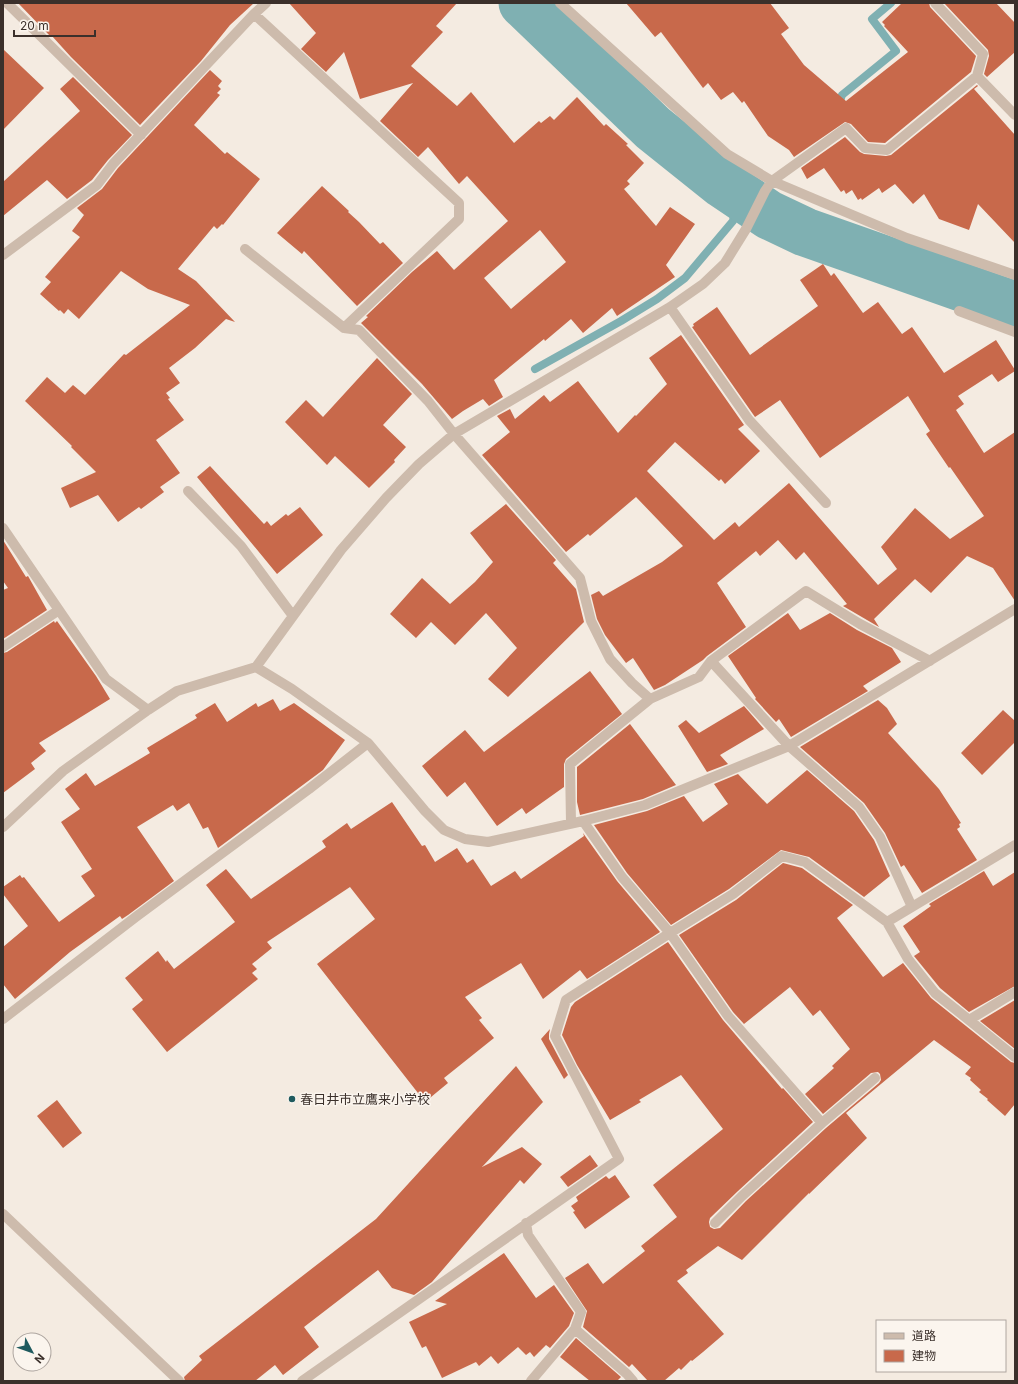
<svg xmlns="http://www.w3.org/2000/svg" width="1018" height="1384" viewBox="0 0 1018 1384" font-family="Inter,'Noto Sans JP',sans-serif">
  <rect width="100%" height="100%" fill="#f4ebe1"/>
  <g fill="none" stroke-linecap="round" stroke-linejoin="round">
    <path stroke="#7fb0b2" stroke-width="8" d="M838,107L842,95L896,51L872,19L891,3
      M535,369L621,321L657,299L685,278L733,221L735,208L741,195"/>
    <path stroke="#7fb0b2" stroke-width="49" d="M523,3L653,128L723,184L769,215L805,232L1015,306"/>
  </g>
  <path fill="#c8694b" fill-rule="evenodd" d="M18,3H254L230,25L201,61L140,125L71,57L52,36L51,37Z
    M289,3H457L436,26L443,32L411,66L457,106L471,92L514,143L539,121L541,123L550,116L554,120L577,97L604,126L606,124L628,144L626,145L644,163L627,181L630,184L624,189L656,226L670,207L695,224L666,265L675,277L617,316L612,308L583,333L571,319L545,341L544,339L494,380L503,397L489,406L483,399L463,411L452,419L422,384L361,323L368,317L366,316L412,272L437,251L454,270L508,221L467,176L459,184L428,147L418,157L380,121L413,83L360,99L344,52L326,72L301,49L316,33ZM540,230L566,262L511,309L484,278Z
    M626,3H770L789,28L781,34L804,65L846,101L908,52L884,26L885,25L882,22L902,3H929L930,7L976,56L971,72L885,143L868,142L851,124L845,122L794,157L789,150L768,136L744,101L742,103L733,92L721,100L708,83L703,88L661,32L655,37Z
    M944,3H996L1015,23V52L987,77L984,74L989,56L988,50Z
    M3,49L44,88L3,130Z
    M210,70L222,81L218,86L221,89L217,93L220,95L194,125L225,154L227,152L260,179L223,225L222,224L217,229L214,226L178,269L196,281L235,322L226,319L195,348L169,368L180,383L166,393L170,398L168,399L184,420L156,440L180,473L160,487L164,492L141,509L139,507L118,522L98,495L70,508L61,488L96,472L71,447L72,446L25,401L47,377L65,393L73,385L85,395L124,354L126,355L190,305L148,289L121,271L79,319L68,309L64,314L60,310L59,311L40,294L51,282L45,277L80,237L72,231L84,215L77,208L102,189L118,168Z
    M73,77L132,135L108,160L92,180L67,199L47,180L3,216V182L80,111L60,89Z
    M977,85L978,86L974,89L1015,135V243L978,204L969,230L939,219L924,194L913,204L895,184L882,193L879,188L862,200L861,198L858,200L852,190L846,194L844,190L841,192L824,168L807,179L801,168L845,137L860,152L864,154L886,156L891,155Z
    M322,186L349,211L348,212L359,222L380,244L383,242L403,263L357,306L304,251L302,254L277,233Z
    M823,264L831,276L834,273L863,313L878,302L902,334L912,327L944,373L996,340L1015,370V371L998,382L992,374L958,396L964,404L956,410L984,453L1015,432V601L993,568L967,556L931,593L915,579L874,619L879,627L843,606L847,604L804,552L796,560L778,540L760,556L756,551L717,583L746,627L707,656L703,660L665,685L654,690L633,658L626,663L605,635L597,619L591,595L599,591L603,596L662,562L683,546L636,497L590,536L588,534L566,552L482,455L510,432L497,416L510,409L515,419L544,395L550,402L578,381L618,433L635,415L636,416L667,384L649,358L681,335L744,425L738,429L760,451L725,484L721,479L719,481L675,442L647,471L714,540L735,522L739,527L789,483L878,585L897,569L881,547L915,508L950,539L984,516L950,467L949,468L926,434L930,431L908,396L820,458L780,400L755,417L692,327L694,326L693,324L717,307L750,355L818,306L800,280Z
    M377,358L412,394L383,425L406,447L394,460L395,462L369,488L335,456L327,465L285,422L306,400L323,417Z
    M210,466L264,524L267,521L271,526L286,514L288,516L300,507L323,535L277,574L197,477Z
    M506,504L556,560L553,563L576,589L584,622L508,697L488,679L517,648L486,613L455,645L431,622L416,638L390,614L422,578L450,604L475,582L493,562L470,533Z
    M3,540L26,577L28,576L47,610L3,639V590L8,588L3,581Z
    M788,613L800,630L830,613L857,630L892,648L901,662L863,686L868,691L791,737L779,719L776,722L755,699L756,698L728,656Z
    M54,621L55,623L57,621L96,676L110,699L39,743L46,751L31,763L35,769L3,793V653L7,652Z
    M590,671L622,714L566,759L564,764V787L526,814L522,808L497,826L465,782L447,797L422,766L465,730L484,752Z
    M273,699L280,711L294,703L345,740L323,770L218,848L208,827L203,829L189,803L177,811L173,805L137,827L174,881L128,915L122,919L120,916L70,952L15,999L3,984V947L28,926L3,894V887L20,875L22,878L24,877L59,922L95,896L81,876L92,869L61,822L80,809L65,789L86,773L95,786L150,753L147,748L197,718L195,715L215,703L227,722L256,703L258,707Z
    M878,700L887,708L897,724L888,733L939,789L961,823L959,824L960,827L957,829L977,860L922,893L904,865L901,867L885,833L864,803L800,747Z
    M744,706L764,729L720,755L728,764L707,772L678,726L686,720L699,733Z
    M1003,710L1015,721V742L982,775L961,753Z
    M630,724L676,785L643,799L580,815L577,802V767Z
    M807,770L854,811L874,840L890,876L864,897L809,857L781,850L729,889L671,925L627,873L594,825L647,811L684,796L703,822L728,804L714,784L738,774L767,804Z
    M392,802L422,846L425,845L435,862L457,848L467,863L473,859L491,886L515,871L521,879L584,836L583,833L617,881L660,932L587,979L580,970L543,999L521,963L465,997L482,1018L479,1020L494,1038L444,1078L448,1083L425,1102L317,964L375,919L350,887L267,942L272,948L252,964L257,969L252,973L258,979L167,1052L132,1009L143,1000L125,978L158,951L166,962L167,960L174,969L235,922L206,885L226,869L251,899L326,847L322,841L347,823L351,829Z
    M783,863L802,868L853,905L837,918L883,977L903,963L931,998L1011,1062L1015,1063V1104L1005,1116L987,1100L988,1099L979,1092L981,1090L970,1080L971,1078L965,1074L971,1067L934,1040L846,1113L867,1138L809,1194V1193L742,1260L718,1246L686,1270L688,1273L677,1281L724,1334L703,1352L692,1361L691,1360L681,1370L679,1368L664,1381H648L632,1364L629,1367L583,1327L587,1311L565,1278L588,1263L603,1284L645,1251L641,1246L677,1217L653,1185L723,1129L681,1075L639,1100L641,1102L610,1120L577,1065L562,1035L571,1007L575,1002L668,942L723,1020L782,1089L783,1088L813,1122L738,1191L710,1218L709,1222L710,1227L714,1229L720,1228L746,1201L826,1128L879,1083L881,1080L880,1074L878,1072L871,1073L823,1114L805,1094L834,1068L832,1066L850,1049L820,1010L813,1016L790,987L744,1024L733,1012L679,935L736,900Z
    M984,871L993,886L1015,872V986L969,1012L940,988L914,956L920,952L903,926L931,906L929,904Z
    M1015,1000V1049L980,1021Z
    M550,1029L549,1034V1039L568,1075L564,1079L541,1039Z
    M516,1066L543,1102L482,1167L522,1147L542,1164L524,1184L520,1180L432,1282L414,1295L392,1288L378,1270L304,1327L319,1347L283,1375L275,1365L255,1381H185L184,1377L202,1360L199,1356L376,1219Z
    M57,1100L82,1133L63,1148L37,1116Z
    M590,1155L598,1166L568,1187L560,1177Z
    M615,1175L630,1197L585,1229L573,1212L575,1211L571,1206L578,1201L576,1197L606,1176L609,1179Z
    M504,1253L536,1298L554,1285L574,1313L569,1326L550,1348L546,1345L534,1357L530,1352L526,1355L518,1347L498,1364L491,1356L479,1366L476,1362L442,1378L426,1346L422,1348L409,1322L447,1304L435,1301Z
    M576,1338L621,1377L617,1381H590L560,1357Z"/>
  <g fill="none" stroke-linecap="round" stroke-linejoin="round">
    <path stroke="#cdbbac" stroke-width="10" d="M7,3L141,135
      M560,3L727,154L772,181L907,238L1015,275
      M935,3L983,54L977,76
      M254,14L459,203V219L344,328
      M245,249L344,328L359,330L428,401L454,434L580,578L591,621L610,659L632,683L650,699
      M3,255L97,185L113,164L254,14L266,3
      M670,307L749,420L826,503
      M959,311L1015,332
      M188,491L241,546L293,616
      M3,528L106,679L148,710
      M3,647L59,610
      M711,661L789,746L859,807L880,837L912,907
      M256,667L292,689L368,743L425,811L444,830L465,839L488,842L583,821L645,805L789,746L1015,609
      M571,823L570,764L650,699L699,677L711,661L806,591L860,624L930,661
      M3,827L63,771L148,710L177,691L256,667L341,550L386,498L419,464L454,434L670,307L703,284L725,263L746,229L765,191L772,181L846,128L865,148L887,150L977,76L1015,115
      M887,922L908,959L935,993L969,1020L1015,992
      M3,1019L137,916L309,789L368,743
      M969,1020L1015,1057
      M875,1078L822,1123L728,1016L670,933L733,894L782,856L805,862L887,922L1015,845
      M3,1214L179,1381
      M526,1223L528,1235L581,1312L575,1329L531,1381
      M715,1223L742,1196L822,1123
      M575,1329L627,1374L633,1381
      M302,1381L619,1159L555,1036L566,1000L670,933L622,877L583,821"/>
  </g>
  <circle fill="#1f5a5e" stroke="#fbf5ee" stroke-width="1.5" cx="292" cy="1099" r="4"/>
  <g text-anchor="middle" stroke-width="3" stroke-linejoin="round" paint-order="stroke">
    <g font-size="13" fill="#3b302b" stroke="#fbf5ee" text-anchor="start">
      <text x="300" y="1104">春日井市立鷹来小学校</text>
    </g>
  </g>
  <rect width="1018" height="1384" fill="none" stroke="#3b302b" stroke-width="8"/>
  <rect x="876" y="1320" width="130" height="52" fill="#fbf5ee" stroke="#aea6a0"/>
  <rect x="884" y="1333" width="20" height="6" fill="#cdbbac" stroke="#aea6a0"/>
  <text x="912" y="1340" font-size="12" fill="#3b302b">道路</text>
  <rect x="884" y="1350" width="20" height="12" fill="#c8694b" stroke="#aea6a0"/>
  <text x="912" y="1360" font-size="12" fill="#3b302b">建物</text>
  <g transform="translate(32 1352) rotate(131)"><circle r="19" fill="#fbf5ee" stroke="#aea6a0"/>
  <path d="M0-3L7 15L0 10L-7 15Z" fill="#1f5a5e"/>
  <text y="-6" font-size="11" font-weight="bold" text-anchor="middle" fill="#3b302b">N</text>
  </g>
  <path d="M14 30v6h81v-6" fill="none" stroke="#3b302b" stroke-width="2"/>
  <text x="20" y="30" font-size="12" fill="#3b302b" stroke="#fbf5ee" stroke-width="3" paint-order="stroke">20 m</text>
</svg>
